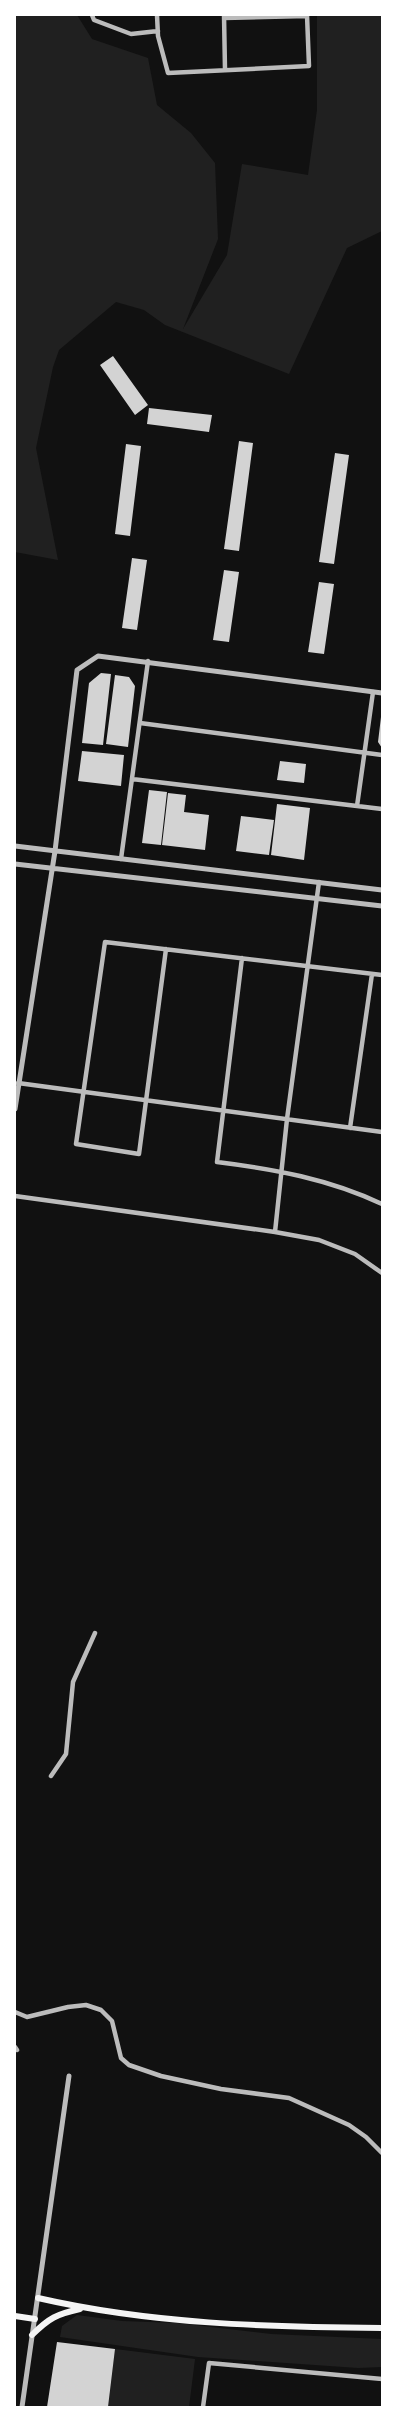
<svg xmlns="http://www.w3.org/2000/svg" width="397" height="2422" viewBox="0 0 397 2422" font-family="Ubuntu,sans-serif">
  <rect width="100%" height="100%" fill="#111"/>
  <path fill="#202020" d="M15,15H77L92,39L148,58L157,105L191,133L215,163L218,239L183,329L227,255L242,164L308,175L317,110V15H382V231L347,248L289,374L165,325L144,310L116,302L59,350L53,367L36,448L58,560L15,552Z
    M77,2315L122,2321L177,2323L271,2334L382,2339V2367L358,2368L198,2357L60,2337L62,2326Z
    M115,2349L195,2359L189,2407H108Z"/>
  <path fill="#d3d3d3" d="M113,356L148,405L135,415L100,365Z
    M149,408L212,415L209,432L147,424Z
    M239,441L253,443L239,551L224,549Z
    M126,444L141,446L130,536L115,534Z
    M335,453L349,455L334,564L319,562Z
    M132,558L147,560L137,630L122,628Z
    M224,570L239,572L229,642L213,640Z
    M319,582L334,584L324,654L308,652Z
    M101,673L111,674L103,745L82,743L89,683Z
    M115,675L129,677L135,686L128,747L106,744Z
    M381,717H382V748L378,742Z
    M82,751L124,755L121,786L78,781Z
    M280,761L306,764L304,783L277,780Z
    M149,790L167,792L161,845L142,843Z
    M168,793L186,795L184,812L209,815L205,850L162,845Z
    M277,804L310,808L304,860L271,855Z
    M241,816L274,820L269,855L236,851Z
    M57,2342L115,2349L108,2407H47Z"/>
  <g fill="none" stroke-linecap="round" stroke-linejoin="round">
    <path stroke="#bcbcbc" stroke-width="4.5" d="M92,15L94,20L131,34L158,31
      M157,15L158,36L168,73L309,66L307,15
      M224,15L225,70
      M224,18L307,16
      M373,692L357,806L382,809
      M140,723L382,755
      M132,779L357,806
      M121,859L148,661
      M166,949L139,1154L76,1144L105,942L382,975
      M242,958L217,1162C274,1169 329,1179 382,1204
      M18,1083L382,1132
      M350,1128L372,974
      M15,1196L275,1232L319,1240L355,1254L382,1273
      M275,1232L287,1119L319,882
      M51,1776L66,1754L73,1682L95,1633
      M15,2012L27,2017L68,2007L86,2005L101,2010L112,2021L121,2058L129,2065L161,2076L221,2089L289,2098L349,2125L366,2137L382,2153
      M15,2047L17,2050
      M203,2407L209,2363L382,2379"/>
    <path stroke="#bcbcbc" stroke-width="5" d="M15,846L382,890
      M15,864L382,906
      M15,1109L55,851L77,670L98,656L382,693
      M22,2407L69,2076"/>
    <path stroke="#f5f5f5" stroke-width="6" d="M38,2298C151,2324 266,2327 382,2328
      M15,2316L35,2319
      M32,2335C49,2318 57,2314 80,2309"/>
  </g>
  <rect width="397" height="2422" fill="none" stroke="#ffffff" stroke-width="32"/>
</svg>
